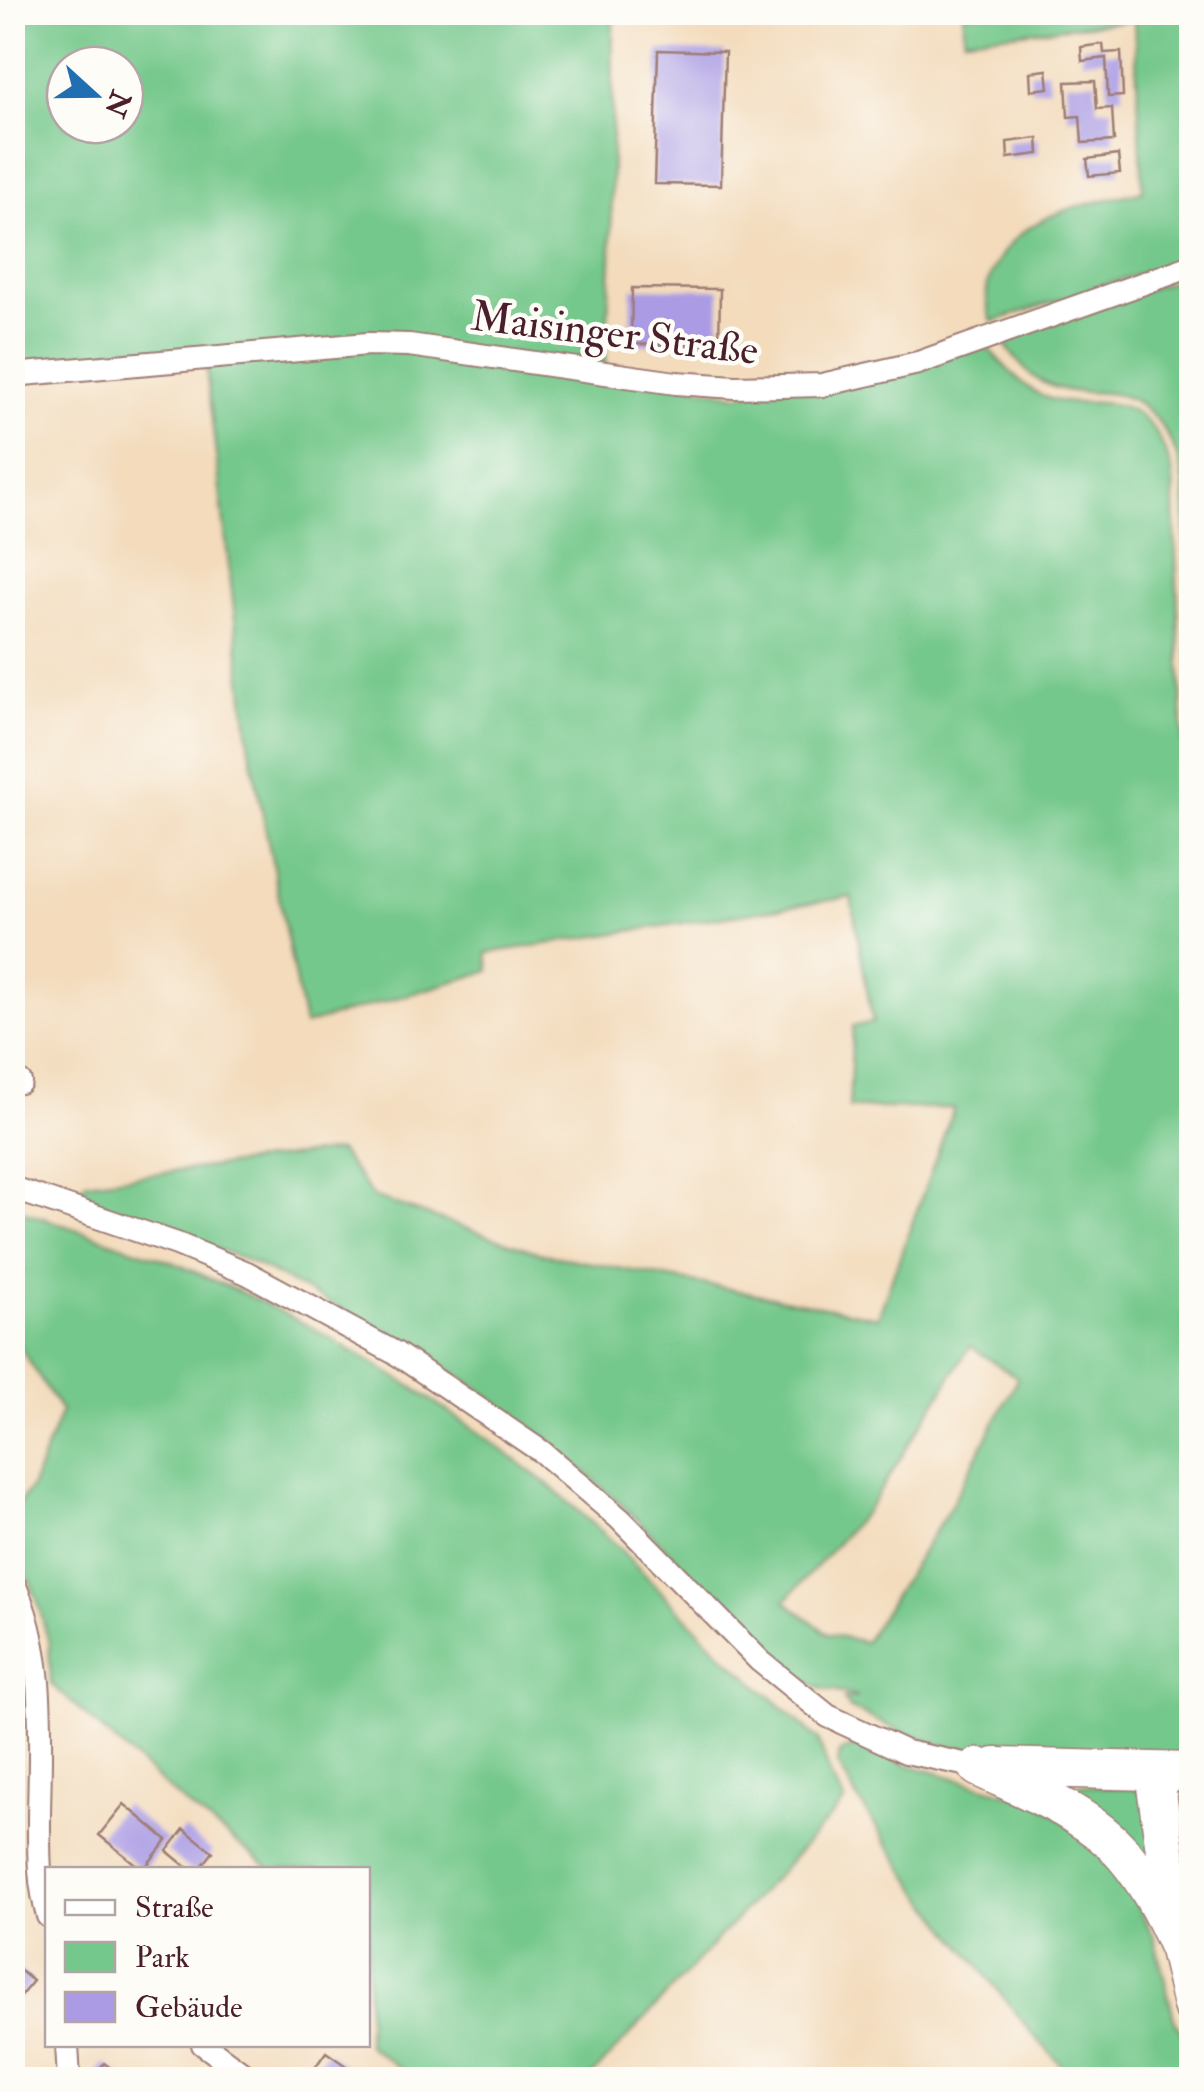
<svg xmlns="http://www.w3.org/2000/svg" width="1204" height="2092" viewBox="0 0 1204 2092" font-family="'IM FELL Double Pica',serif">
  <rect width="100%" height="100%" fill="#fdfcf7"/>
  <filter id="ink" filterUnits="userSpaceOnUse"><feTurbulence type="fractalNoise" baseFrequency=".01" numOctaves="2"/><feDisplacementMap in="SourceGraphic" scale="20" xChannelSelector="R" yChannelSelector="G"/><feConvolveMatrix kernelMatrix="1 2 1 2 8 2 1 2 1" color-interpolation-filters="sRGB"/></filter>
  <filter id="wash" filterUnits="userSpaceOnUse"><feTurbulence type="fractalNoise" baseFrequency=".0048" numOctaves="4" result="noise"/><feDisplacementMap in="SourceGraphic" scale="40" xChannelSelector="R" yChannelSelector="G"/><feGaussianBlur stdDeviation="2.25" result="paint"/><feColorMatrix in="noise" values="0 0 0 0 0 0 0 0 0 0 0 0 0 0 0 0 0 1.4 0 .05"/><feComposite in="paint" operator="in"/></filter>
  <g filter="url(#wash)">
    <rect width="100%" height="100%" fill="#f3dbbc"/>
    <path fill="#75c88b" stroke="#60745b" stroke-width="2.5" fill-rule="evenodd" d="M12,13H613L611,263L605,367L736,395L985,345C1006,367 1027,395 1058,401C1075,405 1094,401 1112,404C1150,410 1164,442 1173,475L1183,744L1191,742C1189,678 1188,614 1186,550C1184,525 1187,497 1182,473C1176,445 1157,411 1131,399C1115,392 1102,393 1086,392C1041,391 1024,373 1000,337L1191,275V1758C1103,1756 997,1766 913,1736C892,1729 871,1717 849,1708L844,1699L858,1697L816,1687L780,1661L626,1509L550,1441L479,1389L402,1341L253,1263L71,1192L87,1182L339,1151L373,1197L543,1254L878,1317L954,1108H849L853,1026L873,1023L851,897L487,953L489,971L304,1025L250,749L205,359L13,365ZM65,65H125V125H65ZM970,1346L1018,1378L950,1507L865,1642L828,1634L785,1601L872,1504Z
      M964,13H1191V257L992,322C983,294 985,281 1002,255C1032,209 1093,204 1143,191L1134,20L964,38Z
      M13,1208L172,1262L247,1295L315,1329L411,1386L478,1432L549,1485L610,1539L721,1653L818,1739L832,1780L845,1801L589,2079H415L367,2045L368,1870L271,1869L184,1803L51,1684L49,1643L37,1599L13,1541L12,1513L32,1486L61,1411L13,1336Z
      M859,1744L906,1764L1041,1803L1114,1859L1154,1937L1174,2018L1191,2052V2079H1074L1031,2032L917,1888L854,1793L838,1764L840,1752Z
      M1047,1783L1136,1788L1148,1800L1166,1907Z"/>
    <g id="blocks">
      <path fill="#aa9be4" d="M1103,44L1104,53L1121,52L1123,96L1108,97L1106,58L1082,61L1081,47Z
        M658,50L725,52L721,185L654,184Z
        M1047,70L1049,88L1031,90L1030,72Z
        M1095,81L1097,109L1112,108L1114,141L1082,143L1080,116L1068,117L1066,82Z
        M1038,138L1039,154L1008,158L1007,142Z
        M1118,155L1120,173L1089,176L1087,159Z
        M632,288L720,289L719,345L631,344Z
        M124,1804L167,1840L143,1870L99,1835Z
        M184,1829L213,1852L199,1870H190L167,1851Z
        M12,1964L33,1981L12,2006Z
        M326,2052L359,2075L356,2080H306Z
        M104,2063L126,2080H92Z"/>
    </g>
  </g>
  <g filter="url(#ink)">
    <use href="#blocks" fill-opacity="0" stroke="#9e7d74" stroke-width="2.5"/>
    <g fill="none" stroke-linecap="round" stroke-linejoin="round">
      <g stroke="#9e7d74" stroke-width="26">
        <path id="minor" d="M12,375L368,344L409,345L676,383L735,387L822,385L918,363L1192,266
          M12,1082H20
          M12,1188L177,1244L247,1273L397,1354L542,1452L620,1519L760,1661L828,1716L906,1752L978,1767
          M12,1580C47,1653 40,1737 39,1816C39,1851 38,1882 48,1916
          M67,2044L69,2080
          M203,2044L252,2080"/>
      </g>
      <g stroke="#9e7d74" stroke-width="41">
        <path id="primary" d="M978,1767C1026,1790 1089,1813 1124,1855C1148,1883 1164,1915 1179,1949
          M995,1767L1192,1772
          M1154,1772L1179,1949L1192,2005"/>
      </g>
      <use href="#minor" stroke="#fff" stroke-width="22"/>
      <use href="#primary" stroke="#fff" stroke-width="38"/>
    </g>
  </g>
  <g text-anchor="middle" stroke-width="9" stroke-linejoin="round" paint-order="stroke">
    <g font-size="42" fill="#4a1f2b" stroke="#fdfcf7">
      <text transform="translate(615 332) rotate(7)" y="15">Maisinger Straße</text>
    </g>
  </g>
  <rect width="1204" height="2092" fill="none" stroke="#fdfcf7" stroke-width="50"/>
  <rect x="45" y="1867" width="325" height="180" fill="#fdfcf7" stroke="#b5a4a5" stroke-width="2.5"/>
  <rect x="65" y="1900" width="50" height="15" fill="#ffffff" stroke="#b5a4a5" stroke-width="2.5"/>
  <text x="135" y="1917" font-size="30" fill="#4a1f2b">Straße</text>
  <rect x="65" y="1942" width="50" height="30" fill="#75c88b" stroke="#b5a4a5" stroke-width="2.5"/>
  <text x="135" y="1967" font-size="30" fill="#4a1f2b">Park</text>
  <rect x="65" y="1992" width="50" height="30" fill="#aa9be4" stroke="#b5a4a5" stroke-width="2.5"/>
  <text x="135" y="2017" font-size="30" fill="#4a1f2b">Gebäude</text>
  <g transform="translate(95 95) rotate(111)"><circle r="48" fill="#fdfcf7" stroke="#b5a4a5" stroke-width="2.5"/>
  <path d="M0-8L18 38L0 25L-18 38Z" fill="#1f6fb2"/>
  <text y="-15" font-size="28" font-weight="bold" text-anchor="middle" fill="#4a1f2b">N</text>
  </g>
</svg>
